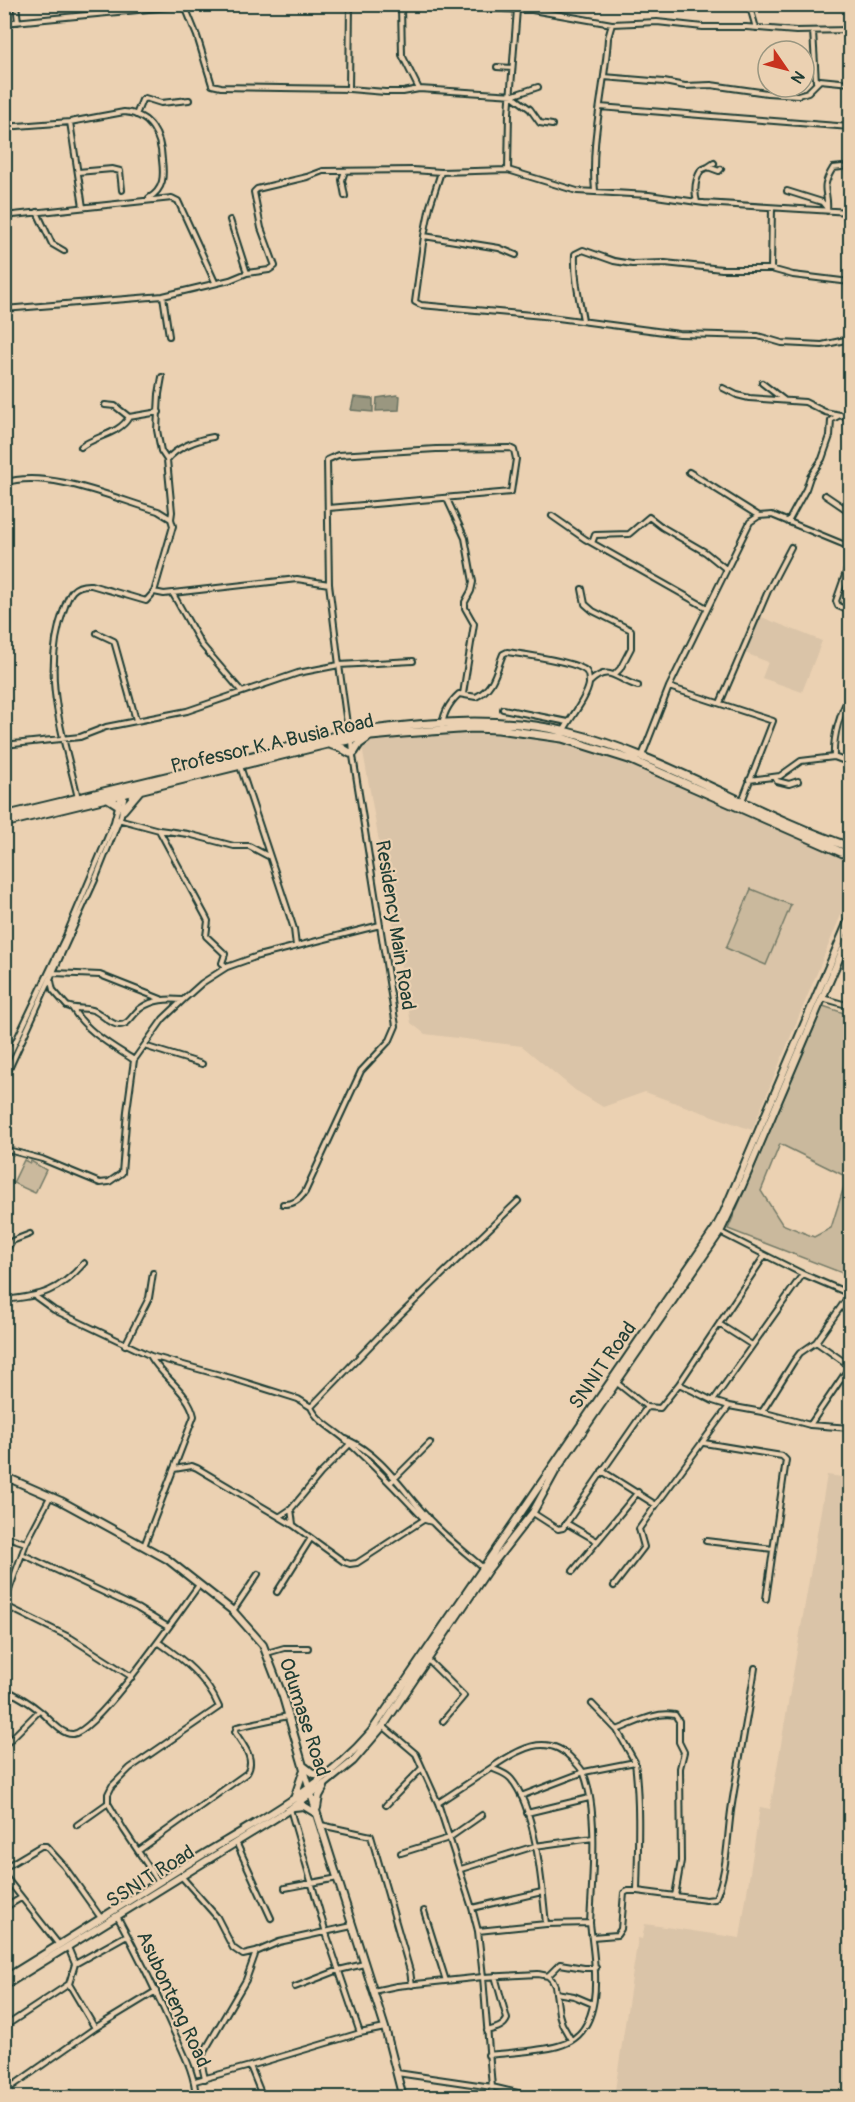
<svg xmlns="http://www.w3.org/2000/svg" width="855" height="2102" viewBox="0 0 855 2102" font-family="Pangolin,sans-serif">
  <rect width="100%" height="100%" fill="#ebd1b2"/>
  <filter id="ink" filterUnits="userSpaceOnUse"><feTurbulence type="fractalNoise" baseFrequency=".0167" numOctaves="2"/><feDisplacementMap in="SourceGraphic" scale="12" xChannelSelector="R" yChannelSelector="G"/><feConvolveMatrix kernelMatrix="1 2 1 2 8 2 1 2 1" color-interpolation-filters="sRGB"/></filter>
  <g filter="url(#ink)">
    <path fill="#dac4a8" d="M759,616L822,641L802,692L762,678L768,662L745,653Z
      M468,730L527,731L605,752L850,856V893L752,1130L645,1092L603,1107L575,1090L522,1046L425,1034L411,1023L361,740Z
      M827,1475L850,1478V2097H614L638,1938L642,1939L645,1924L740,1938L760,1807L770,1809Z"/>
    <path fill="#cab99d" stroke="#747b68" stroke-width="1.5" fill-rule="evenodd" d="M751,889L791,905L766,965L726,948Z
      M823,1006L850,1015V1276L728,1229ZM780,1144L847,1177L831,1228L814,1237L782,1224L761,1191Z
      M24,1160L30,1163L31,1161L46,1170L35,1193L13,1183Z"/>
    <path fill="#9a9780" stroke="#697362" stroke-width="1.5" d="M397,395L400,396L399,410L376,411L377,398Z
      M354,397L373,399V412L351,410Z"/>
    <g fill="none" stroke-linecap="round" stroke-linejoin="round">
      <g stroke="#1f3d34" stroke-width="8">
        <path id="street" d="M16,4L18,22
          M184,4L197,36L212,85L221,87L349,89L385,92H403L419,89L514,95L538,87
          M262,4H266
          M294,4H349
          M352,4L532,10L612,24L657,22L703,27H746L796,31L850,30
          M749,4L756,28
          M401,6L402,55L419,89
          M4,23L200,4
          M813,31L816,82
          M497,67L512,68
          M604,77L664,82L685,86L711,85L767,93L798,95L808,92L820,80L850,83
          M349,89L350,4
          M511,95L530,109L540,123L552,125
          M600,107L850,127
          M136,115L142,100L145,98L161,103L189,100
          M70,122L83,207
          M4,127L70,122L124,112C151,114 161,136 162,160C164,176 164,189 149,198
          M708,167L714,163
          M508,170L509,113L517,9
          M78,172L112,169L120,171L122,190
          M595,191C590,140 605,89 608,38L612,24
          M787,191L822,202L826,207
          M345,196L342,180L345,171
          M697,202C694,191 695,180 701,170L708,167L719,171L721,169
          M827,211C829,189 819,191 833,168L842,167
          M37,212L52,244L64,251
          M850,212L704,203L649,195L577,191L508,170L441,172L430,206L424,236L415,302L421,305L543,316L679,334L758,336L782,343L822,345L850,339
          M4,216L172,198L178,201L215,282
          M230,220L247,273
          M424,236L499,248L516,255
          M771,269L772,208
          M163,296L169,336
          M4,309L163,296L230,280L247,273L269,270L275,266L261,228L254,192L257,189L307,177L323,171L413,170L441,172
          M583,320C579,298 574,277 575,254L583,250L614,261L632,264L665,263L722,269H771L793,275L850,282
          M162,377L159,394L157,430L161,451L167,460L172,512L171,519
          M762,383L784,400
          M723,388L737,395L749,398L805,402L825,412L850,417
          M105,405L115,406L129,417L159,412
          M81,447C95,436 120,434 129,417
          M167,460C175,448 199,439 213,437
          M689,472L759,516
          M4,483C47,468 116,499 158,511L171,519L173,526L154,592
          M825,495L850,512
          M447,499L465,538L473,582L471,591L465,602V608L474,624L463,694
          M329,508L511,492L516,459L514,450L510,448L436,449L338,455L327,460L329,584
          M552,516L585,539L707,608
          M788,522L806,489L810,477L822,459L830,436L831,420L840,415
          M592,543L595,535L629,534L649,517L662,527L705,552L726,569
          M850,561L836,601L838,606L850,611
          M582,589L585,604L593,611L631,630V648L620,669L615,674
          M173,594L201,644L242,692
          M97,633L114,641L136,720
          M590,682C610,663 617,681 638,686
          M669,687L773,721L742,801
          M850,695C840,713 833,736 834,757L850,763
          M720,703L768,591L791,547
          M503,709L568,722
          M442,730C442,716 448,704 459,694L476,697C494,688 496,671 503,654L507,652C521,654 577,662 586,671C589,674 589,680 589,684C587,698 571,717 564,730
          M4,745L80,737L106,727L187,711L298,673L339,665L347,724L346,733
          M642,756L669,687L750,522L759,516L772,515L850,547
          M240,766L294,929L296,946
          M775,777L777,781L789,784L798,781
          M749,780L780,776L801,761L834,757
          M78,798C63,733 40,675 64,609C69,594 73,584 91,585L146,601L154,592L164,594L297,579L329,584L339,665L413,661
          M118,819L159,830L206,917L208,921L206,936L225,954L222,963L227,967
          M159,830L188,834L234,846H249L268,856
          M54,973L100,975L161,999
          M51,981L53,990L67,1006C76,1010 87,1007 95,1011C103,1015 111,1025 119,1025C130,1025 133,1013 141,1008C154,999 167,999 182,1000
          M822,998L850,1006
          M72,1008C87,1032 111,1045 134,1060
          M144,1046L202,1064
          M4,1066L65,938L114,822L121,795
          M4,1080L95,880L121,815L125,793
          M4,1149L42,1159L100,1183L109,1182L122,1173L127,1111L134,1060L163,1019L183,1000L202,983L227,967L258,956L380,925
          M283,1204C293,1205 299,1200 305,1192L361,1071L390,1040L396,1026L353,756L352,739
          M4,1253L12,1241L30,1234
          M803,1274L850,1294
          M36,1297L54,1310L151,1356L231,1378L298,1399L311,1407
          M4,1300C41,1296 59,1292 84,1263
          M719,1324L752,1345
          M816,1342L850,1366
          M125,1345L149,1298L153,1273
          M617,1383L647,1407L660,1408L679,1384L765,1255L720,1232
          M679,1384L713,1401L803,1274L765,1255
          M713,1401L729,1406L762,1412L794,1361L800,1353L816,1342L850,1294
          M762,1412L810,1425L850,1366
          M810,1425L850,1428
          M346,1439C384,1456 405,1495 433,1523C448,1539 466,1553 482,1567
          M704,1443L782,1456L786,1460L766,1599
          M174,1469L192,1466L197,1468L293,1525L344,1562L350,1564L357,1563L428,1517
          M602,1471L656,1505L729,1406
          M390,1483L430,1443
          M291,1509L293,1524
          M533,1513L558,1529L563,1528L647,1407
          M279,1517L291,1509L321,1473L352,1442
          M432,1522L425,1520C400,1493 375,1467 348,1442C337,1431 317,1422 311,1407L394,1321L518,1201
          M566,1523L597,1541
          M4,1536L26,1543
          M706,1541L773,1549
          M144,1546L194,1416C189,1392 163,1378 151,1357
          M22,1554L137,1608L168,1627
          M573,1571L638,1492
          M614,1586L644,1547L639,1529L656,1505
          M277,1592L311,1538
          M4,1604L26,1543L50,1497
          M4,1605L71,1638L132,1677
          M233,1611L258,1574
          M158,1642C183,1659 207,1678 219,1707L130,1768L112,1786L108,1794V1803L124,1830L158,1881
          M267,1653L284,1648H308
          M428,1660L464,1696L443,1721
          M4,1689C17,1695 29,1702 40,1711C48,1717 61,1735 73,1734C98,1731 181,1609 199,1585
          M592,1704L617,1730L635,1762
          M617,1730C635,1723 656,1711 675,1715L679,1721V1742L684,1752L680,1768L681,1861L675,1896
          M4,1746L39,1711
          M491,1768C517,1750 547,1731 573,1760C577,1764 582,1769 584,1774C599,1814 592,1880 590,1923
          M521,1796L584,1772L635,1762C640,1805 638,1848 637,1891H628L624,1893L621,1929L617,1935L592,1937
          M438,1803L491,1768C498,1771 506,1773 511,1779C536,1808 542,1886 546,1924
          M386,1805L422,1768
          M290,1809L326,1933L360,2033
          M527,1813L589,1798
          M77,1825L108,1803
          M321,1825L371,1836L410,1971L412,1985
          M236,1842L271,1918
          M138,1851L247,1773C256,1759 243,1745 235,1732L237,1727L288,1716
          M401,1853L449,1838L482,1815
          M4,1868L41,1846H46L64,1866L101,1918
          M461,1869L535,1846L593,1838
          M4,1875L59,1945
          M181,1876L217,1917L233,1948L243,1955L256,1952
          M285,1888L338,1878
          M637,1891L706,1900L715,1899C728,1873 727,1833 732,1804C739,1759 748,1714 755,1668
          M4,1908L21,1898
          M472,1908L542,1892
          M424,1911L446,1981
          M117,1916C138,1954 157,1993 174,2032C184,2054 195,2074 196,2098
          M478,1931L546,1924L590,1923C594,1960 609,2033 558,2046C536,2052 511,2052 488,2055
          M68,1947L75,1964L69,1984L95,2028
          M75,1964L127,1935
          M548,1976L560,1964L584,1968H596
          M295,1987L339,1970L364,1964
          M373,1991L397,1986L483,1977L478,1931L472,1908L438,1803L416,1754L383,1726
          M556,1993L574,1996L593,2004
          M4,2027L69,1984
          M487,2031C494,2029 504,2027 507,2019L495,1976
          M250,2066L360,2033L385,2028
          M397,2073L492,2087L540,2098
          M205,2079L201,2061L204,2052L246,1980L256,1952L279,1942L352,1926
          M195,2081L250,2066L263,2098
          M4,2092L95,2028L156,1991
          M63,2098L70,2093
          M388,2098L401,2094
          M490,2098L492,2087L483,1977L538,1974L548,1976L552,1980L555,1986L559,2014L562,2024L571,2040"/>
      </g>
      <g stroke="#1f3d34" stroke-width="10">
        <path id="secondary" d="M4,1476L61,1501L167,1559L233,1611L263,1645L283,1697L317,1814L385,2028L403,2098
          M305,1767L314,1774H325
          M295,1796L303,1772
          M294,1807L304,1806L317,1814
          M317,1808L319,1796L324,1787
          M4,1979C68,1940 131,1899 194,1860C256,1822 323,1788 371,1732L715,1229L724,1212L850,917
          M4,1986L290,1809L326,1783L353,1761L383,1726L487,1571L533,1512L556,1470L720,1232L742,1186L850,933"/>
      </g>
      <g stroke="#1f3d34" stroke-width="11">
        <path id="primary" d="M332,745L340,747L350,753
          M354,752L359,744L366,739
          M108,798L119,805
          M123,810L139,791
          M4,816L348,733C420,723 495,715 567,732C666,756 754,815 850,847
          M4,823L327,744L371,736L403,733L473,728L498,729L562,738L629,759L850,856"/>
      </g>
      <use href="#street" stroke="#ebd1b2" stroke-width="4"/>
      <use href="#secondary" stroke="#ebd1b2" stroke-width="6"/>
      <use href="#primary" stroke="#ebd1b2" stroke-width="7"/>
    </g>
  </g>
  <g text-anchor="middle" stroke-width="4.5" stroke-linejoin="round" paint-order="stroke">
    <g font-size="20" fill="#1f3d34" stroke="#ebd1b2">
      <text transform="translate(272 743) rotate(-13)" y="7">Professor K.A Busia Road</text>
      <text transform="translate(396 925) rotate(81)" y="7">Residency Main Road</text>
      <text transform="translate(602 1365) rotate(-55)" y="7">SNNIT Road</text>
      <text transform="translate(305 1717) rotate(72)" y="7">Odumase Road</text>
      <text transform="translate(150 1876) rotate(-32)" y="7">SSNIT Road</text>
      <text transform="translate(174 1999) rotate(65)" y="7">Asubonteng Road</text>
    </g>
  </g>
  <rect width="855" height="2102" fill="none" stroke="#ebd1b2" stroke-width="24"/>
  <rect x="12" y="12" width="831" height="2078" fill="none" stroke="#1f3d34" stroke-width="2" filter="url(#ink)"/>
  <g transform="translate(786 69) rotate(125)"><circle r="28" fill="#ebd1b2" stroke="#999680" stroke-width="1.5"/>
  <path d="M0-4.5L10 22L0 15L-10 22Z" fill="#c8321e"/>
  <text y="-9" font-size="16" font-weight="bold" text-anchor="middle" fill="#1f3d34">N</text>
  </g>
</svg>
